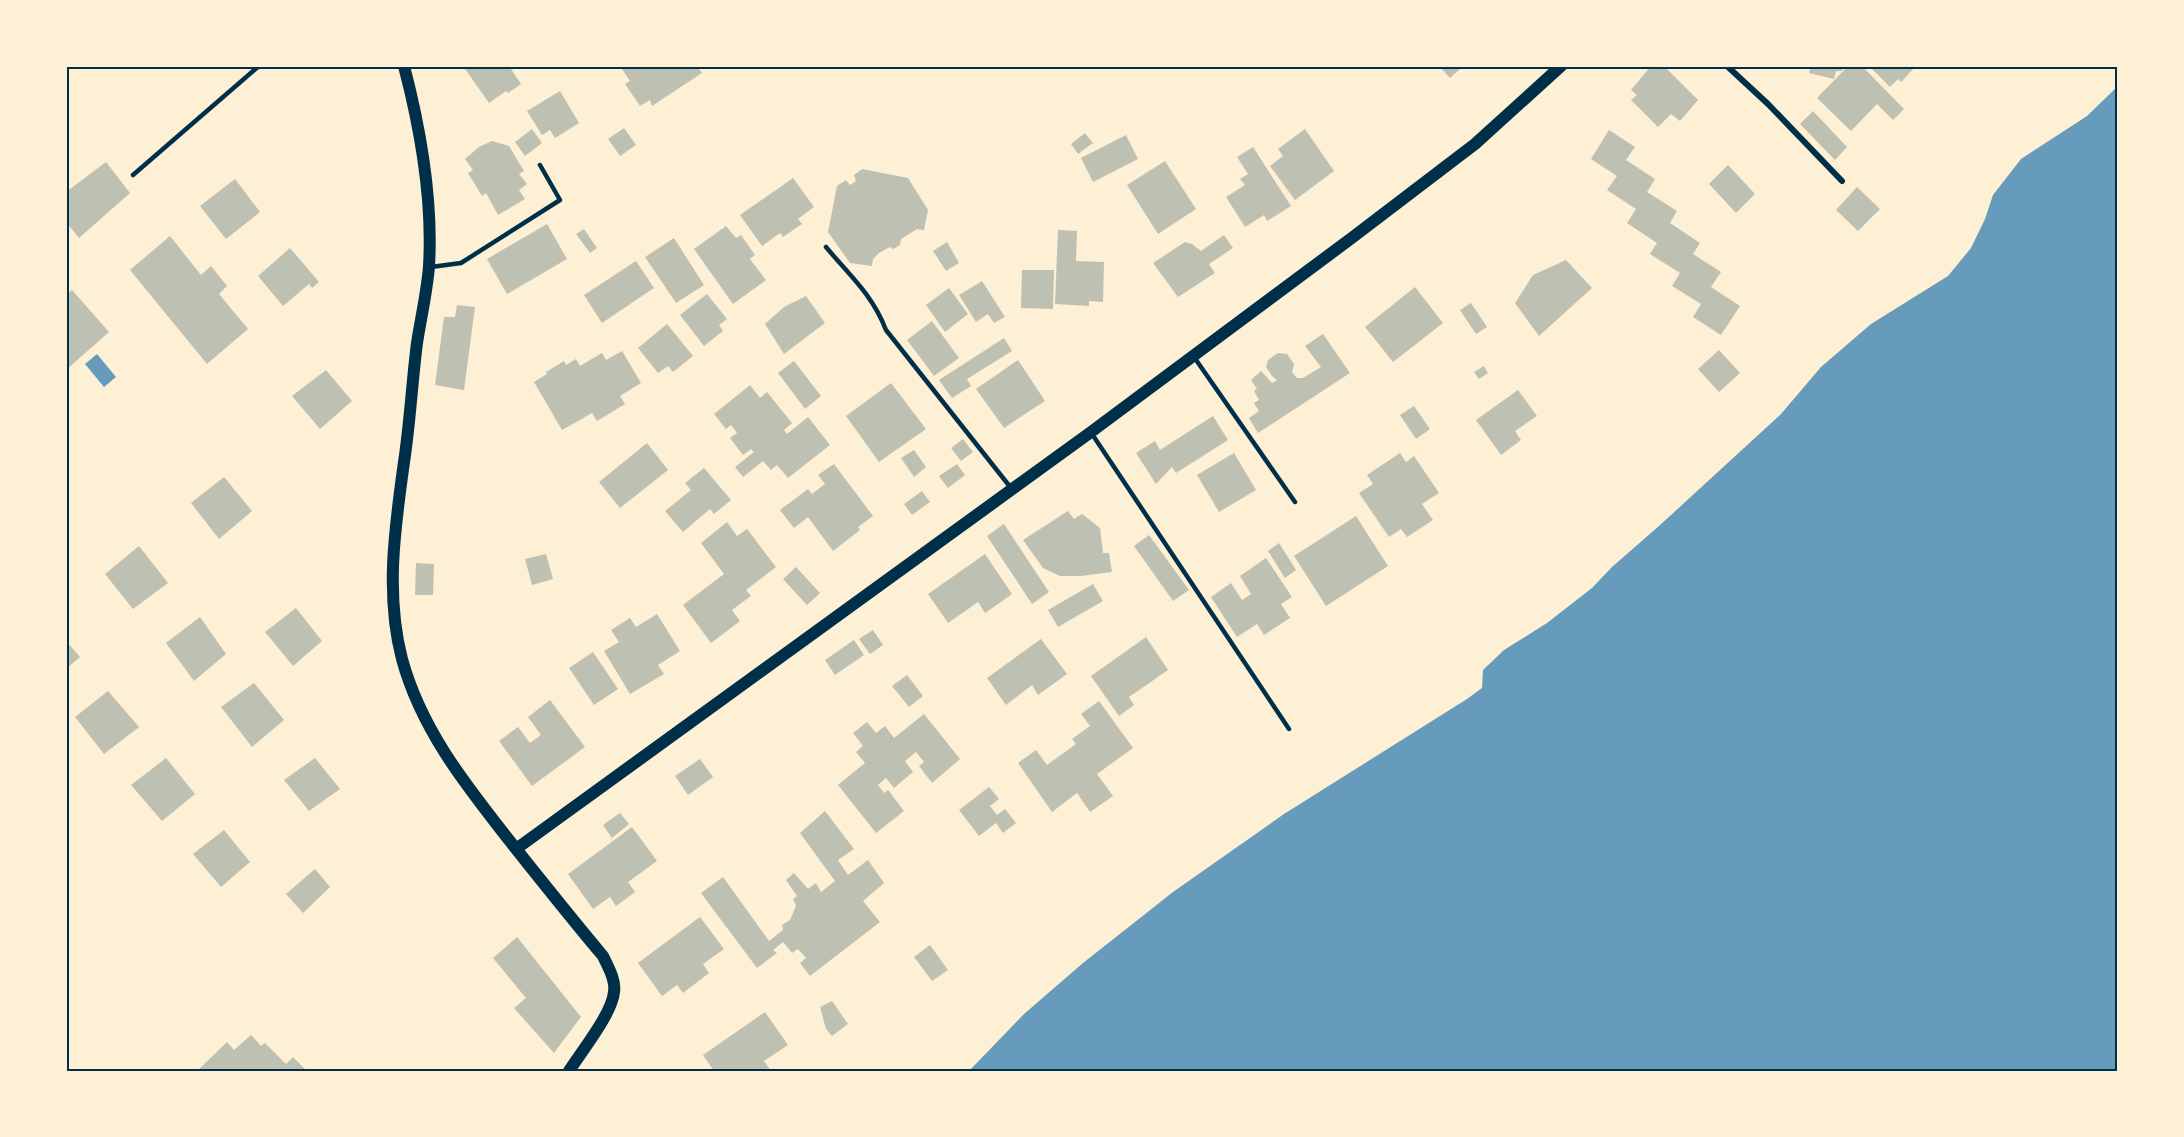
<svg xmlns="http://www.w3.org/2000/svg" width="2184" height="1137" viewBox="0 0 2184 1137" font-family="'Fira Sans',sans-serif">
  <rect width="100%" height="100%" fill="#fdf0d5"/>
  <path fill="#669bbc" d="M2118,86V1071H969L1024,1014L1083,963L1173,892L1284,814L1467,699L1482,688L1483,670L1504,650L1547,623L1592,588L1612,567L1659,526L1781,414L1821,367L1871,324L1948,276L1971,248L1985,219L1993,195L2021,159L2087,116Z
    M97,354L116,377L104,387L85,364Z"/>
  <path fill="#bec0b2" d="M463,66H509L521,84L508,93L506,91L489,103Z
    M620,66H697L702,73L652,106L650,100L640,106L625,84L630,81Z
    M1439,66H1463L1450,78Z
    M1651,66H1664L1698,100L1680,121L1671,114L1658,127L1631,100L1637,95L1631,90Z
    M1811,66H1843L1842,71H1836L1834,79L1809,73Z
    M1848,66H1862L1904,109L1893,120L1877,104L1851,131L1817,98Z
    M1871,66H1916L1901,82L1898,79L1890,87L1870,67Z
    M560,91L579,123L555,138L550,130L542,135L527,111Z
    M1813,111L1847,147L1835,160L1800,124Z
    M624,128L636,145L620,156L608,139Z
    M532,129L542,143L525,156L515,142Z
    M1305,129L1334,171L1295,200L1270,166L1283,156L1278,149Z
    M1609,130L1635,147L1626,160L1655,179L1647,192L1677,211L1670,223L1700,243L1693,254L1721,272L1711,287L1740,306L1721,335L1693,317L1701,304L1672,286L1680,273L1650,254L1657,243L1627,223L1636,209L1607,190L1617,176L1591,159Z
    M1085,133L1093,143L1078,154L1071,144Z
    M1126,135L1138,159L1093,182L1081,158Z
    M492,141L509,146L524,171L519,174L527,184L519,190L525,199L498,215L486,193L482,196L468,173L473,170L465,159L479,147Z
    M1253,147L1291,206L1267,221L1264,215L1245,227L1226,197L1245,185L1240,179L1248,174L1237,157Z
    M1165,161L1196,209L1158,234L1127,185Z
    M106,162L130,193L79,238L66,222V192Z
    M1728,165L1755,194L1736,213L1709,184Z
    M862,169L908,178L928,210L924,230L917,229L901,239L900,245L893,249L890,247L879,253L873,259L872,266L850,263L828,232L837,186L846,180L850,185L856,181L854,175Z
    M793,178L814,207L798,219L802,224L783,237L780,233L762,246L740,215Z
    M235,179L260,212L226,239L200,206Z
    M1857,187L1880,209L1858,231L1836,210Z
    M547,224L567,259L507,294L487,259Z
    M726,226L736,238L741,235L755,255L750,259L766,280L733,304L694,249Z
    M584,229L597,248L590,253L576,234Z
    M1058,230L1077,231L1076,261L1104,262L1103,302L1089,301V306L1055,304Z
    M1224,235L1233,248L1209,264L1215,273L1178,297L1153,263L1185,242L1192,244L1201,251Z
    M170,236L201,275L211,266L227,286L219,294L248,329L207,364L130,270Z
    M674,238L704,285L676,303L645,257Z
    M947,242L959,263L946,271L933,251Z
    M290,248L319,282L312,288L309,284L283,306L258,276Z
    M1566,260L1592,288L1539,336L1515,303L1533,275Z
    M636,261L654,288L602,323L584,295Z
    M1022,270H1054L1053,309L1021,308Z
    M982,281L1005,317L994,323L988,314L976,322L959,295Z
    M1415,287L1443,323L1393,362L1365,327Z
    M949,288L968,314L945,332L926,305Z
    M72,290L109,332L66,370V295Z
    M707,294L727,319L719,325L723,331L704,346L680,315Z
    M806,296L825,323L784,354L765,324L784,307Z
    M1471,303L1487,327L1476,334L1460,310Z
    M457,305L475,307L464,390L435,385L444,317H455Z
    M932,321L959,358L934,376L907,340Z
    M667,324L693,356L673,372L668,366L658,373L638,348Z
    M1323,334L1350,373L1258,433L1249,418L1259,411L1254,403L1259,400L1254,391L1257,389L1251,380L1261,371L1272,383L1277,380L1272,376L1266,367L1268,360L1278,353L1287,354L1294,364L1292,372L1297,378H1303L1321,367L1305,346Z
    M1004,338L1012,351L967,379L971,386L952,398L939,380Z
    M1719,350L1740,373L1719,392L1698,369Z
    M622,351L641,383L620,396L625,404L597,421L592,413L562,430L534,382L547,374L546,372L564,361L566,365L576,359L580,366L602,353L606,360Z
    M1018,360L1045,401L1004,428L976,389Z
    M794,361L821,396L805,409L778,373Z
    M1484,366L1488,373L1479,379L1474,372Z
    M326,370L352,401L320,429L292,396Z
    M891,383L926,429L879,462L846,416Z
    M750,385L760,398L767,392L792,423L784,430L787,434L808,417L830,445L788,478L777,465L771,470L763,461L743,477L735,467L754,452L751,449L743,455L730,438L737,433L731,425L726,429L714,414Z
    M1518,390L1537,416L1515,431L1521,440L1501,455L1476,420Z
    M1414,406L1430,429L1416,439L1400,415Z
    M1213,416L1228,440L1176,473L1172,467L1156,484L1136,453L1155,441L1160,450Z
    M963,439L973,452L961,461L951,448Z
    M647,443L668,470L620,508L599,482Z
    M914,450L926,467L914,477L901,458Z
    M1234,453L1256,490L1219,512L1197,475Z
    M1400,453L1406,462L1414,456L1439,493L1422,504L1433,520L1407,537L1401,529L1389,537L1359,493L1373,484L1367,475Z
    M834,464L873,516L858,527L860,530L833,551L808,517L794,528L780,510L808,489L812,494L825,484L818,475Z
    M957,464L965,475L948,488L939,476Z
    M704,468L731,500L714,514L710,509L683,532L665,511L691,490L685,483Z
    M224,477L252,511L219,539L191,503Z
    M922,491L930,502L912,515L904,504Z
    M1068,511L1074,519L1082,514L1100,528L1103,553H1109L1112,572L1081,576H1060L1043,568L1023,540Z
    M1356,516L1388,566L1326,606L1294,556Z
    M727,522L737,536L747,529L776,567L746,590L751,596L732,610L740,621L711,643L683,605L724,574L701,543Z
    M1004,524L1049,592L1032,604L987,536Z
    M1149,535L1189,590L1173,601L1134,546Z
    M1279,543L1296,570L1285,578L1268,551Z
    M139,546L168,583L133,609L105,574Z
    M546,554L553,579L532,585L525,559Z
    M985,554L1012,594L985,613L978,602L948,623L928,594Z
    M1266,558L1292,597L1281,604L1290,618L1264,635L1257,624L1237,637L1211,597L1231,583L1242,600L1251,594L1240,576Z
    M416,563L434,564L433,595H415Z
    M796,567L820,593L807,605L783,579Z
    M1093,584L1103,601L1058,627L1048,610Z
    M296,608L322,641L293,666L265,632Z
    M657,614L680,651L658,665L664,674L630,694L604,651L619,642L611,630L630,618L636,627Z
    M200,617L226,654L194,681L166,643Z
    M873,630L883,645L870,654L859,639Z
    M1146,637L1168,670L1129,697L1134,705L1119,716L1091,676Z
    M1041,639L1067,674L1038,695L1032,685L1006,705L987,678Z
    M854,640L864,655L835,675L825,660Z
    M66,641L80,657L66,669Z
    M593,652L618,689L594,705L569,668Z
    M907,675L923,696L909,707L892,686Z
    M254,683L284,720L252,747L221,707Z
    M108,691L139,727L104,754L75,717Z
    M550,700L585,747L532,786L499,741L518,727L530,743L541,735L528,717Z
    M1099,701L1133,748L1097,774L1113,796L1090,812L1077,793L1052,812L1018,763L1036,750L1047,765L1076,744L1072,739L1090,726L1081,714Z
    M924,714L960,759L932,783L919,766L924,762L916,752L905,761L913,772L894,788L886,778L878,785L884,793L888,790L904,811L876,833L838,785L865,763L856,752L863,746L853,733L867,722L876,733L885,726L894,738Z
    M166,758L195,794L162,821L131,785Z
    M315,758L340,789L309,811L284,780Z
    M700,759L713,777L688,795L675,776Z
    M989,787L999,799L990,806L997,815L1005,809L1016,823L1003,833L996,823L979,836L959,810Z
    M825,811L854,849L838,860L848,875L868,860L884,883L863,901L880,922L810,976L800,963L806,958L798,949L792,953L783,942L773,950L777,953L757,968L701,893L723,877L769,941L783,930L782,925L790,920L796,906L793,899L797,896L786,880L794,873L808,889L816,883L821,892L835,881L800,833Z
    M620,813L629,824L612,838L603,825Z
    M632,827L657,861L628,882L635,892L616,906L610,897L593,909L568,874Z
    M224,830L250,862L221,887L193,854Z
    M315,869L330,887L303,913L286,894Z
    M700,917L724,949L703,964L709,973L683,993L677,985L662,996L638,963Z
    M517,937L581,1017L554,1053L514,1008L526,998L493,958Z
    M930,945L948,970L932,981L914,957Z
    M832,1001L848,1024L832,1036L826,1029L820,1007Z
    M765,1012L788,1045L764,1061L771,1071H714L703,1055Z
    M251,1035L261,1046L265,1043L286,1064L293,1057L307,1071H197L227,1042L234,1050Z"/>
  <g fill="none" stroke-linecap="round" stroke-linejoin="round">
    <path stroke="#003049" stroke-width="4.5" d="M133,175L259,66
      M826,247C850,276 872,294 886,330L1011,488
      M431,267L461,263L560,200L540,165
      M1194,357L1295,502
      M1092,434L1289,729"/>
    <path stroke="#003049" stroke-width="6" d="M1727,66L1768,104L1842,181"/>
    <path stroke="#003049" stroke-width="12" d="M404,66C421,131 433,199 429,266C427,292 421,317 417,343C412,382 410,423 404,462C395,527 385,594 402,659C421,729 465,784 509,840C540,879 571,918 603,956C608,967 616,980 614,992C612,1014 581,1052 569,1071
      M516,849L1091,432L1353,237L1475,144L1561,66"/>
  </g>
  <rect width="2184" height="1137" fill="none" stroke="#fdf0d5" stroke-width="135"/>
  <rect x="68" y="68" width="2048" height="1002" fill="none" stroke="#003049" stroke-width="2"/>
</svg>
